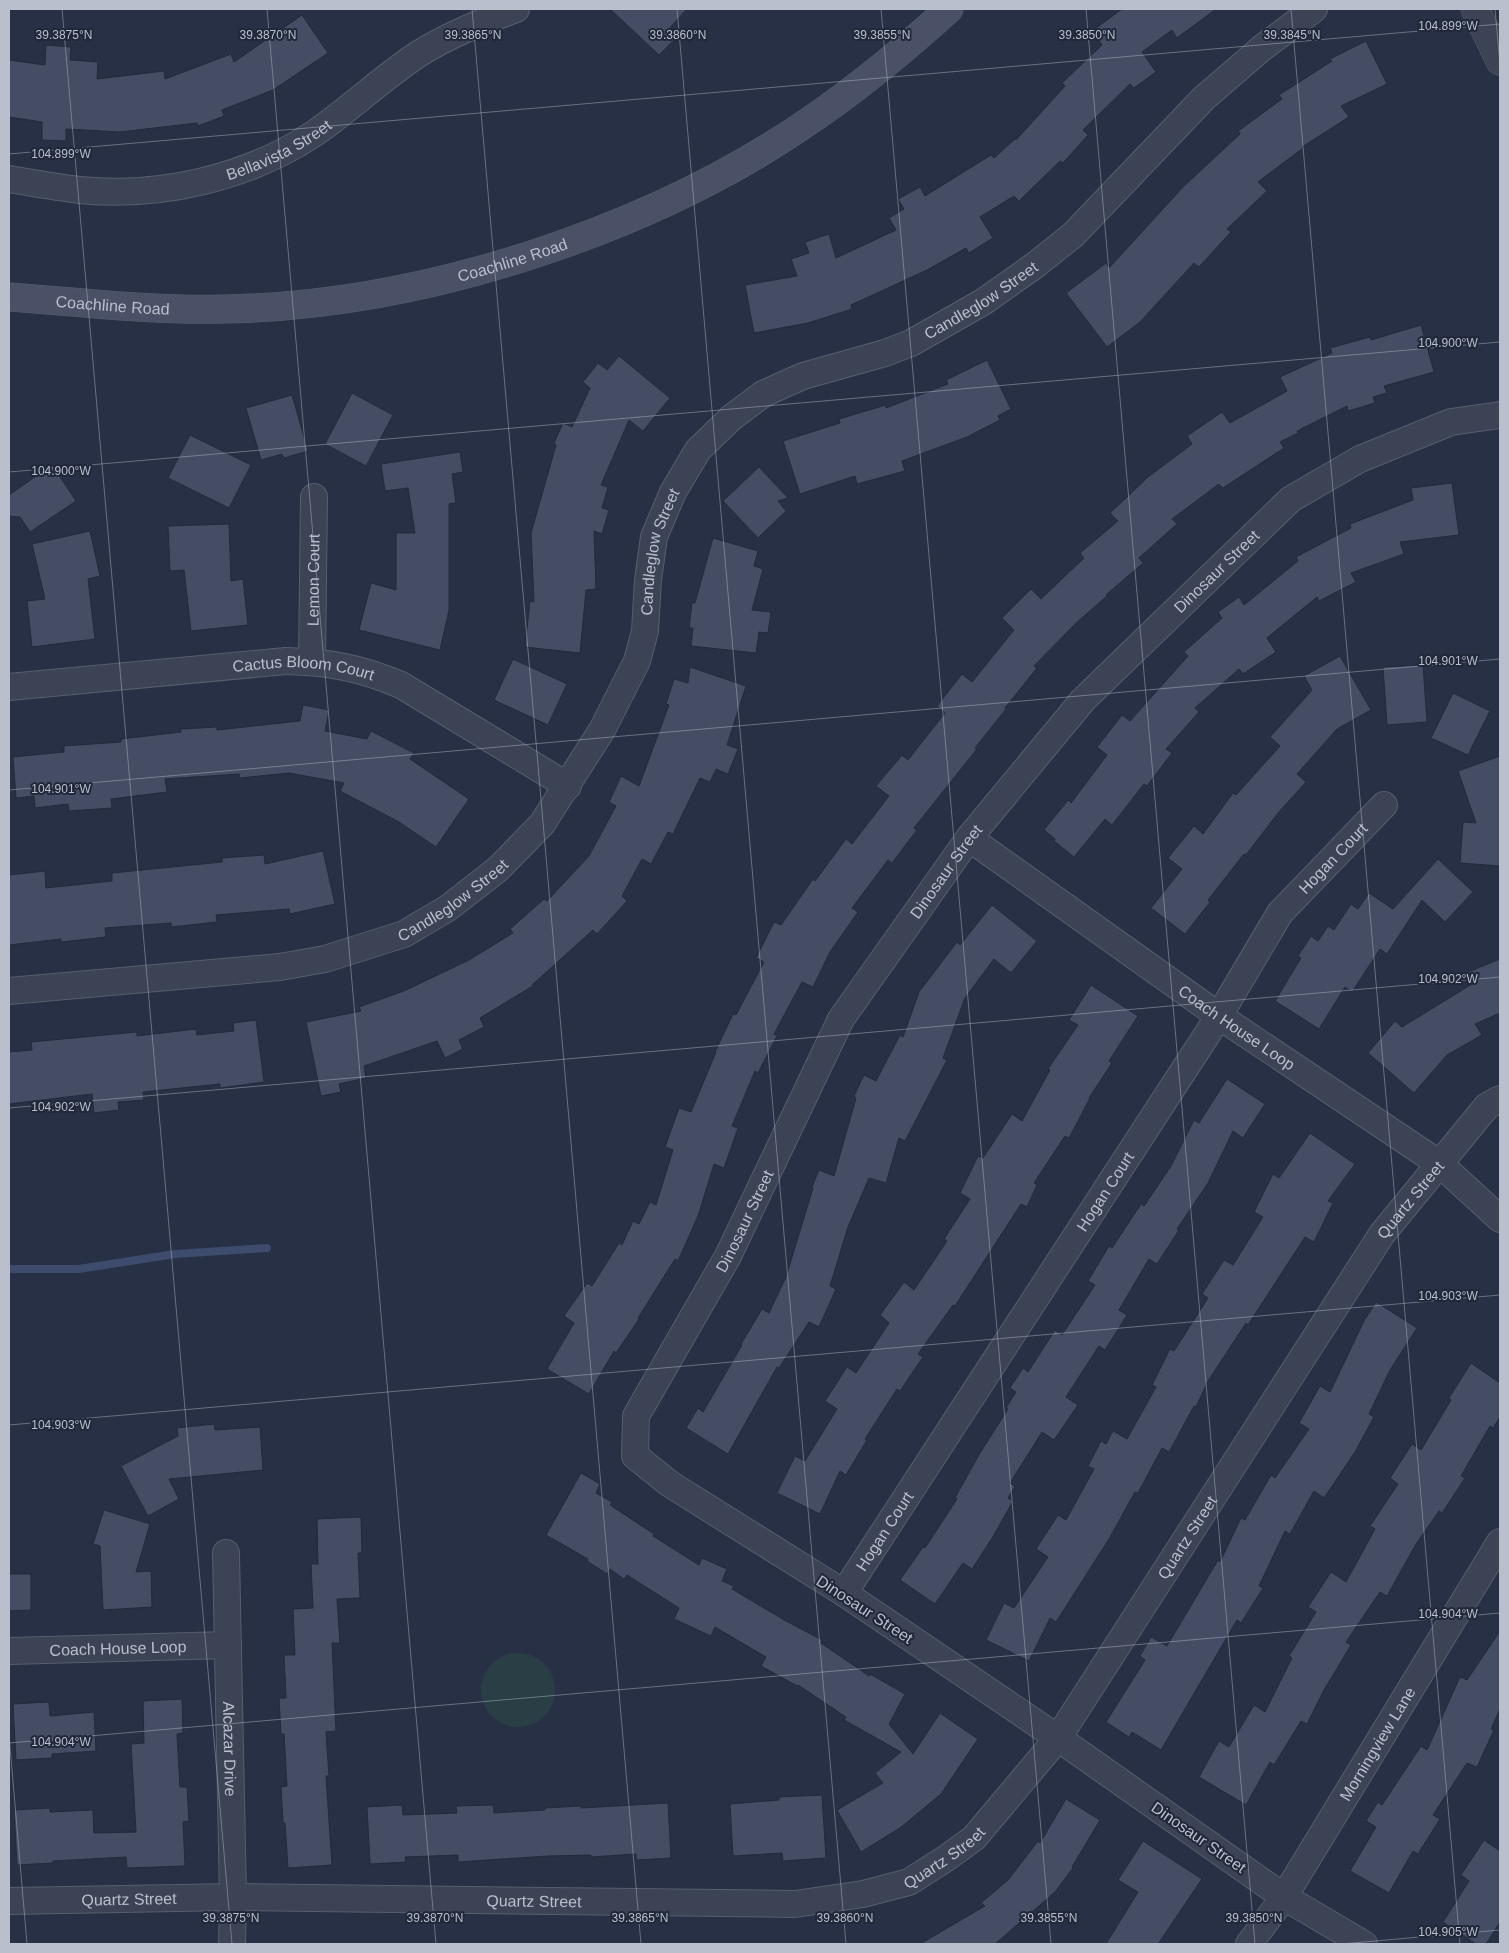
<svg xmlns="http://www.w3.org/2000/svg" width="1509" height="1953" viewBox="0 0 1509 1953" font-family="Arial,sans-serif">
  <rect width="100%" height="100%" fill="#273044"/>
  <path fill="#293f45" d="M481 1690a37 37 0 1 1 74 0a37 37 0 1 1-74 0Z"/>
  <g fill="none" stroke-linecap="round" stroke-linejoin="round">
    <path stroke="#3d4b6d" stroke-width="8" d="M9,1269H79L175,1254L267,1248"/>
  </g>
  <path fill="#444d64" stroke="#222a3b" d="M610,9H687L667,31L675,39L659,55Z
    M1122,9H1216L1177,38L1172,30L1142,52L1156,72L1134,88L1130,84L1083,130L1088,135L1063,163L1060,161L1019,201L1014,196L980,217L993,238L969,253L966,248L927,270L851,305L852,309L808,323L754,333L745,285L797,276L791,259L809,253L805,242L829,234L836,258L896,230L889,218L904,209L898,199L920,187L925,196L991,155L994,158L1015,139L1016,140L1065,86L1062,83L1102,45L1092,31Z
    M302,15L328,53L273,90L222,110L224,116L198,126L197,123L120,132L66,129V141L42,140V122L9,117V60L45,65L46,45L71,47L70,60L98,62L97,79L164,71L165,79L231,54L234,62Z
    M1366,41L1387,84L1341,106L1349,117L1302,147L1303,148L1258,182L1267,191L1227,229L1231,232L1199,267L1194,263L1140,322L1107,347L1066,293L1106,263L1109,268L1183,187L1240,134L1238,131L1282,99L1279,95L1332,61L1330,59Z
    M1421,325L1434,372L1384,386L1387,393L1373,397L1375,403L1348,411L1347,406L1297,431L1298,433L1280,442L1284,448L1223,488L1219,484L1172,519L1177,524L1139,558L1143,563L1106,595L1107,596L1076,623L1034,666L1037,668L1005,708L1006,709L975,748L977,749L914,828L917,830L892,863L888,860L852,908L858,912L830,952L813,987L802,982L774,1034L777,1036L758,1073L755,1071L732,1126L738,1128L724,1168L714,1164L698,1216L678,1261L675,1259L638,1318L639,1319L616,1353L614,1351L589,1394L547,1369L574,1323L564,1316L587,1283L592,1286L619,1243L622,1245L633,1221L639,1224L650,1202L656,1205L673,1150L665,1147L679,1108L691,1112L716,1052H715L733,1014L736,1015L764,962L756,958L774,922L781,925L813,879L815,881L846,839L852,844L889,796L876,786L902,755L908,760L945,713L937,706L962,674L972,682L1014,630L1002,618L1031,589L1041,599L1084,558L1080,553L1118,521L1110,513L1148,477L1192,444L1187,436L1222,412L1230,423L1287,391L1280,377L1332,353L1330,348L1370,337L1371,340Z
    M619,356L670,398L643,431L629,420L601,485L608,487L602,508L609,510L602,534L594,531L596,589L586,590L580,653L525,647L530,601L534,602L531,533L556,445L554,443L563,423L572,427L590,388L583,382L598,363L607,370Z
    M987,360L1011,409L998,416L1000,420L967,437L902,461L905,471L857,484L855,476L800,494L783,441L840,423L839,419L886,405V408L948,384L946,380Z
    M352,393L393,415L366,466L325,444Z
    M292,395L308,451L284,458L282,454L261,460L246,408Z
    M190,435L251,465L229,508L168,478Z
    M460,452L463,472L452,474L456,503L449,504V610L440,650L359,630L371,583L396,590V533H415L408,488L385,491L381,464Z
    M52,465L76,501L30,532L20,517L9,516V495Z
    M759,467L788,498L778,501L786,511L758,538L723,501Z
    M1452,483L1459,535L1400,542L1404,554L1351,573L1356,582L1319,601L1317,597L1267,638L1276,652L1243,674L1239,669L1195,708L1199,712L1166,749L1172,753L1147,786L1144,784L1112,825L1105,819L1074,857L1054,841L1055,839L1044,830L1068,800L1071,803L1107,755L1097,747L1122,715L1130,721L1188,656L1184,652L1222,618L1218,612L1239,597L1244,605L1298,561L1296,557L1351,528L1350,524L1413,500L1411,488Z
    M229,524L231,581L243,579L248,625L191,631L184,570L170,571L168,526Z
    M90,531L100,576L88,579L95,639L32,647L27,601L45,599L32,544Z
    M713,538L758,551L754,566L763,569L752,610L771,612L768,633L759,632L756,653L691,646L693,628H689L692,603H695Z
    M1340,656L1371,710L1337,729L1297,774L1306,782L1278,813L1246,855L1244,854L1208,900L1210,902L1185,934L1151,908L1182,869L1168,858L1194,826L1203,834L1233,793L1236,795L1280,746L1270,737L1312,690L1304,676Z
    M513,659L567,684L548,725L494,700Z
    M1423,665L1427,722L1387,725L1383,667Z
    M690,667L746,686L727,745L738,749L728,774L716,769L710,782L700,778L673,834L668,832L651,864L642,859L622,896L627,901L597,934L593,930L532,985L533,986L480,1018L484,1027L459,1040L463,1049L445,1058L437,1041L364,1066L366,1078L339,1084L341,1092L321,1096L306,1022L361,1011L359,1007L404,991L469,960L513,933L510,929L544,899L547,901L589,856L616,806L609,802L621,776L639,786L669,705L666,704L674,679L688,683Z
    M1453,693L1490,711L1468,755L1431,738Z
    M303,705L329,710L325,731L367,739L371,731L414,753L410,759L469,799L436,847L399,822L340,791L344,783L289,773L240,778L239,774L165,779L167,792L111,799L112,808L69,811L68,804L35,808L34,796L16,798L13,757L64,752V746L121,742V739L181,732V729L217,727V730L300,721Z
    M1500,756V866L1460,863L1463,822L1476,823L1458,771Z
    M323,851L335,904L290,914L289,909L216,915L217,922L171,927V923L105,928L106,937L61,942V939L9,945V875L45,871L46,888L112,881V873L222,862V858L264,855L265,864Z
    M1438,859L1473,892L1445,922L1422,900L1387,954L1380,949L1352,992L1345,987L1319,1029L1275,1001L1301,958L1298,956L1311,936L1318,941L1328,926L1334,930L1351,904L1358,909L1369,893L1393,909Z
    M992,905L1037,941L1011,973L994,959L965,998L943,1058L947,1060L905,1141L899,1138L886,1183L869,1178L848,1227L830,1286L836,1289L819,1327L809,1322L779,1368L777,1367L728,1454L686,1428L698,1408L703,1412L742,1345L741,1344L762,1309L769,1313L786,1277L813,1188L812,1187L819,1170L834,1176L856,1098L854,1096L864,1075L876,1081L900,1035L903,1037L919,992L957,942L960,945Z
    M1500,959V1013L1475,1024L1482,1035L1447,1055L1414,1093L1368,1053L1395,1021L1402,1027L1472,984L1468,972Z
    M1091,985L1138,1016L1109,1061L1112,1063L1089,1098H1090L1069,1138L1065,1136L1034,1183L1037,1185L1027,1207L1021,1204L955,1306L953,1305L918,1354L923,1357L900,1391L897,1389L865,1439L867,1440L846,1475L840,1471L820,1514L777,1493L795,1456L805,1461L837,1409L825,1401L847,1367L856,1373L889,1323L880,1315L904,1282L914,1290L947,1241L944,1239L970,1199L960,1193L978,1156L983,1158L1012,1114L1022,1121L1050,1070L1048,1069L1078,1025L1069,1020Z
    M256,1020L264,1082L220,1088V1084L143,1092L144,1100L118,1102L119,1110L94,1113L92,1094L9,1104V1052L32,1050L31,1042L137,1032V1036L196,1029L197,1035L234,1031L233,1023Z
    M1227,1079L1265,1104L1243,1138L1233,1131L1208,1183L1177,1229L1179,1230L1157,1264L1149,1259L1119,1310L1127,1315L1105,1350L1099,1346L1066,1397L1078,1405L1054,1440L1042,1432L1010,1483L1015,1486L1008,1498L1013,1501L994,1535L972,1569L963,1563L935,1604L900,1580L923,1547L925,1548L957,1499L955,1498L980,1453L1008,1409L1006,1408L1016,1392L1010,1388L1023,1368L1028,1372L1055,1330L1062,1335L1095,1285L1088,1281L1109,1246L1112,1248L1141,1204L1144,1206L1171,1166L1194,1120L1199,1123Z
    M1310,1133L1355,1164L1328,1201L1333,1203L1314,1242L1305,1237L1248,1325L1246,1323L1208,1381L1196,1407L1194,1406L1169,1452L1162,1448L1138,1493L1135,1492L1109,1539L1056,1622L1050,1618L1029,1661L986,1640L1004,1603L1014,1608L1048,1557L1036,1549L1058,1515L1066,1520L1094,1469L1088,1466L1101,1441L1106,1444L1113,1431L1127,1439L1156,1387L1152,1385L1170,1349L1174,1351L1208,1298L1202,1294L1224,1260L1233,1265L1263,1217L1254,1212L1273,1174L1279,1178Z
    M1376,1302L1417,1328L1390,1370L1369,1414L1374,1417L1355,1452L1324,1498L1314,1491L1290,1534L1285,1531L1259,1586L1263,1588L1241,1623L1237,1620L1161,1750L1132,1732L1129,1737L1106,1722L1145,1660L1140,1656L1151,1637L1167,1646L1218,1560L1220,1562L1241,1518L1245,1520L1271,1475L1275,1478L1309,1429L1299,1423L1320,1386L1330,1392L1364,1321Z
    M1471,1363L1500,1383V1417L1493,1428L1490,1426L1461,1476L1465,1478L1442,1513L1439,1511L1416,1544L1387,1596L1380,1592L1346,1642L1351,1645L1324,1690L1307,1724L1301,1721L1274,1765L1270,1762L1246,1805L1199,1777L1219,1741L1229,1747L1254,1705L1265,1712L1292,1658L1289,1656L1316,1612L1308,1607L1331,1572L1346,1582L1375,1529L1370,1526L1398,1484L1390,1478L1412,1444L1421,1450L1451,1400L1449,1398Z
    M214,1424L215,1430L260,1427L263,1470L169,1479L179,1499L148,1516L121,1466L178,1436L177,1428Z
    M581,1473L600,1484L596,1493L612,1502L610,1505L654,1534L653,1536L699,1565L702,1558L727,1569L722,1581L734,1586L732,1589L786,1621L822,1640L821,1643L869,1676L870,1674L905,1694L889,1724L913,1754L940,1713L978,1739L941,1794L900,1828L861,1852L837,1810L883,1783L875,1773L901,1752L844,1720L846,1717L798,1685L797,1686L761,1666L766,1657L715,1627L711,1636L674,1619L679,1608L627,1575L624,1579L610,1569L607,1574L587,1561L588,1559L546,1535Z
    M104,1510L150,1524L136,1572L151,1571L152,1607L103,1610L100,1546L93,1544Z
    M361,1517L362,1553H358L360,1598L337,1599L340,1643H332L336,1731L326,1732L329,1776H326L332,1865L288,1868L285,1823H283L281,1787L287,1786L284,1734H281L279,1698H286L284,1655H295L293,1609L313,1608L311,1564H318L317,1519Z
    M9,1574H31V1610L9,1611Z
    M1500,1631V1709L1491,1729L1494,1730L1477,1767L1467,1763L1433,1815L1440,1819L1418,1854L1413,1851L1389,1893L1350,1871L1376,1827L1366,1821L1378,1802L1382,1805L1421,1746L1427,1750L1460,1677L1467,1680Z
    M182,1699L183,1733L177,1734L180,1787H187L189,1821L183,1822L185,1866L127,1868L126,1857L53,1861V1863L17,1865L14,1810L50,1808V1812L93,1810L94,1833L136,1832L131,1744L144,1743L143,1701Z
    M49,1702L50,1716L94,1712L96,1751L52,1754V1758L16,1760L13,1704Z
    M822,1795L826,1858L783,1861L782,1853L733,1856L730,1804L779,1800V1797Z
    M1066,1799L1100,1820L1072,1867L1073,1868L1055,1892L995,1944H920L985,1906L981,1903L1008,1880L1038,1841L1040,1843Z
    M668,1803L671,1858L636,1860V1854L591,1857V1855L548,1856L458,1862V1855L405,1857L406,1862L370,1864L367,1807L402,1805L403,1815L457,1813L456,1806L493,1805L494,1813L545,1810V1808L581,1806V1808Z
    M1484,1840L1500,1851V1922L1486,1944H1476L1443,1922L1469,1881L1461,1875Z
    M1143,1841L1202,1879L1158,1944H1106L1138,1892L1118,1880Z"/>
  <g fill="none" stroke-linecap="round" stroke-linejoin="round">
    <g stroke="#575e6e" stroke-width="28">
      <g id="minor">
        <path id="s1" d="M9,179C32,183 56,187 80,190C160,198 248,178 315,133C350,109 381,79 417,55C443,38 486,20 516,9"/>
        <path id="s2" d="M312,662L314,497"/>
        <path id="s3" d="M9,687L286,661C330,662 360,668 401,685L568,786"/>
        <path id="s4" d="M969,838L1219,1016L1440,1164L1500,1219"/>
        <path id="s5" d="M9,991L280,967L325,959L404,934L448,908L498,869L542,824L602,730L637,661L645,631L648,580L654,537L673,492L698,450L731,418L763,394L803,376L885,353L911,343L983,302L1034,266L1073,235L1204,98L1262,48L1314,9"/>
        <path id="s6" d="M226,1553L233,1897L232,1944"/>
        <path id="s7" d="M844,1593L1219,1016L1280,913L1384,805"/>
        <path id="s8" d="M9,1651L228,1645"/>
        <path id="s9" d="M9,1901L233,1897L795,1904L863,1894L909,1882L945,1859L974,1838L1058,1738L1382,1234L1487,1106L1500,1099"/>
        <path id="s10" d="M1249,1944L1284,1897L1500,1542"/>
        <path id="s11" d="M1364,1944L1284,1897L1058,1738L844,1593L670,1484L635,1456L636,1416L728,1256L841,1019L969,838L1083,700L1291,499L1360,459L1451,422L1500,415"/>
      </g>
    </g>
    <g stroke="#575e6e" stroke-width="29">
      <path id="tertiary" d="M1475,9L1500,61"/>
    </g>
    <g stroke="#575e6e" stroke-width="29">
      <g id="secondary">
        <path id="s12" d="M9,297C80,302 151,311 223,309C422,306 655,230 818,115C864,83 907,47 949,9"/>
      </g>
    </g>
    <use href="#minor" stroke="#3c4354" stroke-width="26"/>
    <use href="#tertiary" stroke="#3c4354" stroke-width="28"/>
    <use href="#secondary" stroke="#4a5167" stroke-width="28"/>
  </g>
  <path fill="none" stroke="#b9bfcd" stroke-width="1" stroke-opacity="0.45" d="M62,9L232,1944M267,9L436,1944M472,9L641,1944M677,9L846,1944M881,9L1051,1944M1086,9L1255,1944M1291,9L1460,1944M1495,9L1500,64M9,154L1500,24M9,472L1500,342M9,790L1500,659M9,1108L1500,977M9,1425L1500,1295M9,1735L27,1944M9,1743L1500,1613M1341,1944L1500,1930"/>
  <g text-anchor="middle" stroke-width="4" stroke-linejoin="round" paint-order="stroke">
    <g font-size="16" fill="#b9bfcd" stroke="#202839">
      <text dy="6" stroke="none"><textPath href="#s1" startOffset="278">Bellavista Street</textPath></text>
      <text dy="6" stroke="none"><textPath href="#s12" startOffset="509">Coachline Road</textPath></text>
      <text dy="6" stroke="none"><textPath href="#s5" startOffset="1315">Candleglow Street</textPath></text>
      <text dy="6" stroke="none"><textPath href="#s12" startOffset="104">Coachline Road</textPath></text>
      <text dy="6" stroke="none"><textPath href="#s5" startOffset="879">Candleglow Street</textPath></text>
      <text dy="6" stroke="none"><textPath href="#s11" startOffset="1951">Dinosaur Street</textPath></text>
      <text dy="6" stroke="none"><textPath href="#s2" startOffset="82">Lemon Court</textPath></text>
      <text dy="6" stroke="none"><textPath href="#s3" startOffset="296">Cactus Bloom Court</textPath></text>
      <text dy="6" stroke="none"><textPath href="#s7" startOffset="884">Hogan Court</textPath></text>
      <text dy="6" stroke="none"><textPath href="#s11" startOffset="1546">Dinosaur Street</textPath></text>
      <text dy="6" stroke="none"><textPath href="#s5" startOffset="460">Candleglow Street</textPath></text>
      <text dy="6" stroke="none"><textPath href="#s4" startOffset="328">Coach House Loop</textPath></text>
      <text dy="6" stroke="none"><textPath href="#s7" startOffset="479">Hogan Court</textPath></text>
      <text dy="6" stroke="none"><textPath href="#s9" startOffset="1755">Quartz Street</textPath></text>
      <text dy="6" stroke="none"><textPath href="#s11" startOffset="1141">Dinosaur Street</textPath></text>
      <text dy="6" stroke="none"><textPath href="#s7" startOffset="74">Hogan Court</textPath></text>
      <text dy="6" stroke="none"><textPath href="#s9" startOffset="1350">Quartz Street</textPath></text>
      <text transform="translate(865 1609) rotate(33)" y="6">Dinosaur Street</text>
      <text dy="6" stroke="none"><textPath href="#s8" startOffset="109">Coach House Loop</textPath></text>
      <text dy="6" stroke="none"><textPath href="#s10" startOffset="238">Morningview Lane</textPath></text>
      <text dy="6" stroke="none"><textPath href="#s6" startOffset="196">Alcazar Drive</textPath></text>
      <text transform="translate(1199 1837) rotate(35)" y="6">Dinosaur Street</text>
      <text dy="6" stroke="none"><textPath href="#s9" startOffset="945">Quartz Street</textPath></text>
      <text dy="6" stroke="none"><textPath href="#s9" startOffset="120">Quartz Street</textPath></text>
      <text dy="6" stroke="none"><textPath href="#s9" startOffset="525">Quartz Street</textPath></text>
    </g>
  </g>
  <g font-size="12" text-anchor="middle" fill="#b9bfcd" stroke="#202839" stroke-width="4" stroke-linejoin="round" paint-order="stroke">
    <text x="1448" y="30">104.899°W</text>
    <text x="64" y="39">39.3875°N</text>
    <text x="268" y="39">39.3870°N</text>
    <text x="473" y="39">39.3865°N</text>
    <text x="678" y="39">39.3860°N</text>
    <text x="882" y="39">39.3855°N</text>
    <text x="1087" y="39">39.3850°N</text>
    <text x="1292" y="39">39.3845°N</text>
    <text x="61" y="158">104.899°W</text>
    <text x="1448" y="347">104.900°W</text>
    <text x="61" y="475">104.900°W</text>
    <text x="1448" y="665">104.901°W</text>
    <text x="61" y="793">104.901°W</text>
    <text x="1448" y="983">104.902°W</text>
    <text x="61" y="1111">104.902°W</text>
    <text x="1448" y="1300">104.903°W</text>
    <text x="61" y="1429">104.903°W</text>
    <text x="1448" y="1618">104.904°W</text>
    <text x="61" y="1746">104.904°W</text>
    <text x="231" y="1922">39.3875°N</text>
    <text x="435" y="1922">39.3870°N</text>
    <text x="640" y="1922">39.3865°N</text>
    <text x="845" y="1922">39.3860°N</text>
    <text x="1049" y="1922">39.3855°N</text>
    <text x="1254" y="1922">39.3850°N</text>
    <text x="1448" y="1936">104.905°W</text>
  </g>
  <rect width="1509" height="1953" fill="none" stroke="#b9bfcd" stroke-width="20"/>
</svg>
